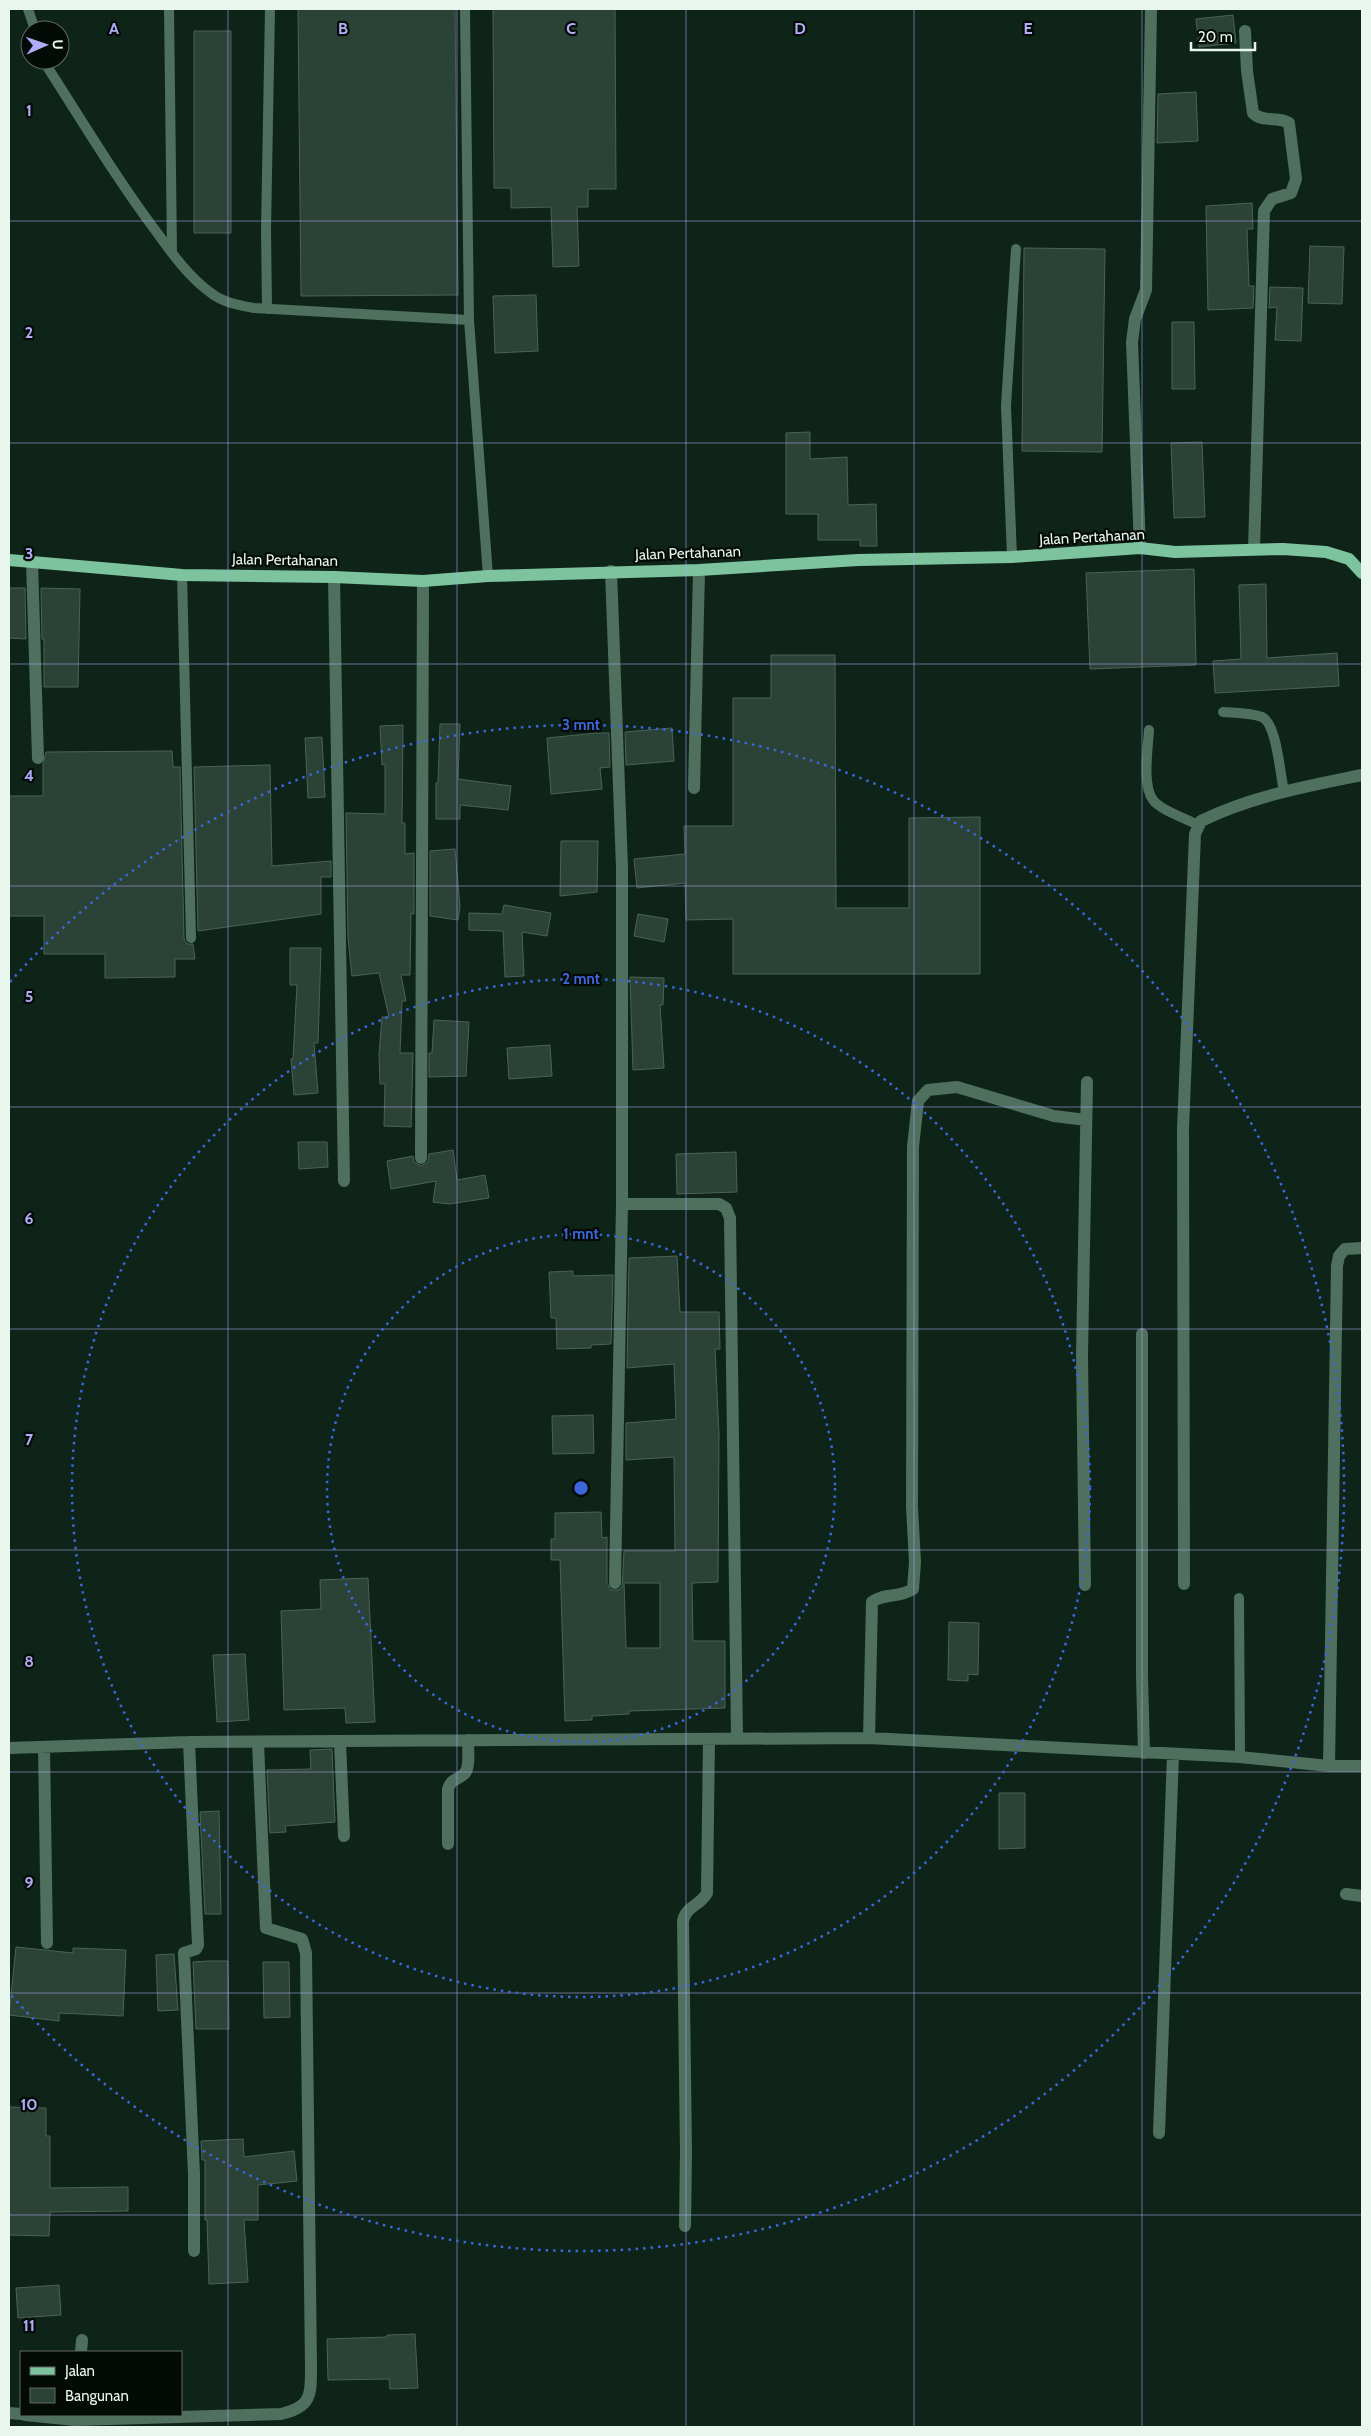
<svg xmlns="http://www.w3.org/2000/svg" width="1371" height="2436" viewBox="0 0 1371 2436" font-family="Cabin,sans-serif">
  <rect width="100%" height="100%" fill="#0e2419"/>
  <path fill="#2b4236" stroke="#4b6356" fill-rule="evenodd" d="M298,9H455L458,295L301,296Z
    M493,9H615L616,189H588V207H577L579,266L553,267L551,207L511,208V188H494Z
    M1233,15L1236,43L1199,47L1196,19Z
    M194,31H231V233H194Z
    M1196,92L1198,141L1157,143L1158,94Z
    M1252,203L1253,229H1247L1249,286H1254L1253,308L1208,310L1206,206Z
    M1310,246L1344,247L1342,304L1308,303Z
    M1024,248L1105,249L1102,452L1022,451Z
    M1270,287L1303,288L1301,341L1275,340L1277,307L1269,308Z
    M536,295L538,351L495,353L493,296Z
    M1172,322H1194L1195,389H1172Z
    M810,432V459L847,457L848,505L876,504L877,546H860V540H818V514H786V433Z
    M1202,442L1205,517L1174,518L1171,443Z
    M1194,569L1196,665L1090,669L1086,573Z
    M1266,584L1267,658L1337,653L1339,686L1215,693L1213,661L1241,659L1239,585Z
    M9,588H25L26,639L9,638Z
    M41,588L80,589L78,687H44V639H42Z
    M771,655H835L836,908H909V818L980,817V974H733V919L686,920L685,883L637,888L634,859L685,854L684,826H733V698H771Z
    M440,724H460L458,779L511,786L508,810L460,805V819H436V783H438Z
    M403,725L402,823H405V854L414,853V914L411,913L410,975H401L406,1001H402L400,1053H413L411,1127L384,1126L385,1084H380L379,1054L382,1017H389L379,973L352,976L348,938L346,813L385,814V764L382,765L380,726Z
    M672,728L674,761L626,765L625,732Z
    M597,733H609L610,767L600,768L602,789L551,794L547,738Z
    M322,737L325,797L308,798L305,738Z
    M172,751L173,767H180L184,938L187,944H193L195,959H175V977L105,978V954H44V916H9V796H43V764L46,752Z
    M270,765L272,866L331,861V877H321V914L198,931L194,767Z
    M561,841H598L597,892L560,896Z
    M455,849L460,907L458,920L430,916V851Z
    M504,905L551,913L547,936L522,932L524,976L505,977L503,931L469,930V913L502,914Z
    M638,914L668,919L664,942L634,936Z
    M290,948H321L318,1043H314L318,1093L294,1095L291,1059H293L297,985H290Z
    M630,977L664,978L663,1005H660L664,1068L633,1070Z
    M434,1020L469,1022L466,1076L429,1077V1053H432Z
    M550,1045L552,1076L509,1079L507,1048Z
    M298,1142H327L328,1167L299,1169Z
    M453,1150L457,1180L485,1175L489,1198L449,1204L433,1202L436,1181L391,1189L387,1161L413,1156L414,1162L421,1166L428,1162L429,1154Z
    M736,1152L737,1192L677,1194L676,1154Z
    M677,1256L680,1312H719L720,1349H715L719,1435L718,1582L692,1583L693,1641H725V1708L629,1711V1714L592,1716V1720L565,1721L560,1560H551V1539H555V1513L601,1512L602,1538L607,1537V1583L611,1590H618L622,1587L624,1551H675L674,1457L626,1460V1423L676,1419L674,1364L627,1368L629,1258ZM624,1583H660V1648H626Z
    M573,1271V1276L613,1275L611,1344L591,1345V1348L557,1349L556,1318H551L549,1272Z
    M593,1415L594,1453L553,1454L552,1416Z
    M368,1578L375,1722L346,1723L345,1708L284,1710L281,1611L321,1609L320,1580Z
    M949,1622L979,1623L978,1675L968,1674V1681L948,1680Z
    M245,1654L249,1720L217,1722L213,1655Z
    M332,1749L335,1822L285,1826L286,1832L270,1833L267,1770L311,1769L310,1750Z
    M999,1793H1025V1848L999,1849Z
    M219,1811L221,1914H205L200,1812Z
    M16,1947L73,1953V1948L126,1950L123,2016L59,2013V2021L9,2015Z
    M174,1954L178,2010L158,2011L156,1955Z
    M209,1961H228L229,2029H196L193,1962Z
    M263,1962H289L290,2017L264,2018Z
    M9,2107L46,2108V2136H50V2188L128,2187V2211L50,2212L49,2236L9,2235Z
    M243,2139L244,2157L294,2151L297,2181L258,2185V2220H244L248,2282L209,2284L207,2220H205V2160H202L201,2141Z
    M59,2285L61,2315L18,2318L16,2288Z
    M415,2334L418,2388L390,2389L389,2379L328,2380L327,2339L387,2337V2335Z"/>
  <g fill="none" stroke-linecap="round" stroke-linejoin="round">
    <path stroke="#4f705e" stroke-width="10" d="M28,9L35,30
      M169,9L172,253
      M465,9L469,320L488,576
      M46,60L48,68C84,124 118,181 158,234C173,255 190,278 211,293C224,303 239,305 254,308L469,320
      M267,309L266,230L270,9
      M1012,557L1006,406L1016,249
      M182,575L191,938
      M1223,712C1235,713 1251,713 1262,717C1277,724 1280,775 1284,791
      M1149,730C1148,748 1142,786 1153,800C1160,810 1187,819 1198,825
      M1239,1598L1240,1757"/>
    <path stroke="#4f705e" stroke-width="12" d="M1245,31L1247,71L1253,113C1262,123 1279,116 1289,123L1296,179L1291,193L1272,199L1264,211L1254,549
      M1140,548L1132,342L1135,319L1146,290L1151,9
      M32,562L38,758
      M611,571L622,868V1204L615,1583
      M334,577L344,1181
      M694,788L699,570
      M421,1158L423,581
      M622,1204H719L726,1208L730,1218L737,1738
      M1142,1334V1676L1144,1753
      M1184,1584L1183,1129L1195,834L1201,821C1252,796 1308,786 1362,775
      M1085,1585L1082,1356L1087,1082
      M869,1738L872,1602C883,1593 900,1598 913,1589L915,1562L912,1507L913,1147L918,1101L928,1090L957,1087L1054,1116L1086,1120
      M189,1742L198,1945L196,1949L184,1953L194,2174V2251
      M340,1742L344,1836
      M44,1747L47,1943
      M9,1748L189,1742L869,1738L1240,1757L1329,1766H1362
      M1329,1766L1337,1266L1339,1256L1345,1249L1362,1248
      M448,1844V1789C451,1778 459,1780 465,1773C470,1767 468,1748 468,1740
      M1346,1894L1362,1896
      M1159,2133L1173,1755
      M685,2226L686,2152L683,1921C686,1906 701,1905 707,1893L709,1739
      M81,2352L82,2340
      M9,2413L21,2414
      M25,2415L75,2420L281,2414C311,2407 311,2396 311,2367L306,1953L302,1939L266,1928L258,1743"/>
    <path stroke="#7dc39e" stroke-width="12" d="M9,560L182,575L334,577L423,581L488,576L699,570L858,560L1012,557L1140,548L1175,552L1283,549L1326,552L1349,559L1362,573"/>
  </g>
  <path fill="none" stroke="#b3adf9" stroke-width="1" stroke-opacity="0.55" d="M228,9V2427M457,9V2427M686,9V2427M914,9V2427M1142,9V2427M9,221H1362M9,443H1362M9,664H1362M9,886H1362M9,1107H1362M9,1329H1362M9,1550H1362M9,1772H1362M9,1993H1362M9,2215H1362"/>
  <g fill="none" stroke="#3c67db" stroke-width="2.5" stroke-dasharray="2.5 5">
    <circle cx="581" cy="1488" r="254"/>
    <circle cx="581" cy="1488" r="509"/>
    <path d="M10 982A763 763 0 1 1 10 1994"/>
  </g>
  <g text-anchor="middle" stroke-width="4.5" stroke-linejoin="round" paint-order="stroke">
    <g font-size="15" fill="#e9f7ef" stroke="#040b07">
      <text transform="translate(1092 537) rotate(-3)" y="5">Jalan Pertahanan</text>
      <text transform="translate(688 553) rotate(-2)" y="5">Jalan Pertahanan</text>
      <text transform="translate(285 560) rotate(1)" y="5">Jalan Pertahanan</text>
    </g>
  </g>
  <g font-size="16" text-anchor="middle" font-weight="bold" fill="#b3adf9" stroke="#040b07" stroke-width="4.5" stroke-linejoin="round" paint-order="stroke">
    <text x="114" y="34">A</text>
    <text x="343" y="34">B</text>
    <text x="571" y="34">C</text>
    <text x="800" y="34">D</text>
    <text x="1028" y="34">E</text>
    <text x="29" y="116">1</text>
    <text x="29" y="338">2</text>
    <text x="29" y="559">3</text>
    <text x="29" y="781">4</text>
    <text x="29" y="1002">5</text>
    <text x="29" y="1224">6</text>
    <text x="29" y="1445">7</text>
    <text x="29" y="1667">8</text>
    <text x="29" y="1888">9</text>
    <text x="29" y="2110">10</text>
    <text x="29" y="2331">11</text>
  </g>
  <circle cx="581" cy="1488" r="8" fill="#3c67db" stroke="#040b07" stroke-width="2.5"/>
  <g font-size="15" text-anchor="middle" font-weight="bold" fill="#3c67db" stroke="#040b07" stroke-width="4.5" stroke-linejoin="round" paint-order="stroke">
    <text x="581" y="730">3 mnt</text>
    <text x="581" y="984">2 mnt</text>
    <text x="581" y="1239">1 mnt</text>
  </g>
  <rect width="1371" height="2436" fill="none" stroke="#e9f7ef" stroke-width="20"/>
  <rect x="20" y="2351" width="162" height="65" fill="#040b07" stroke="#606964"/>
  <rect x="30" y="2367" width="25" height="8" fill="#7dc39e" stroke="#606964"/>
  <text x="65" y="2376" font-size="15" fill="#e9f7ef">Jalan</text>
  <rect x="30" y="2388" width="25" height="15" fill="#2b4236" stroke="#606964"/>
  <text x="65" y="2401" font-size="15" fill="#e9f7ef">Bangunan</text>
  <g transform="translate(45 45) rotate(88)"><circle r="24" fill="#040b07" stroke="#606964"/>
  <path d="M0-4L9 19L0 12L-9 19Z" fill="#b3adf9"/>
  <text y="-8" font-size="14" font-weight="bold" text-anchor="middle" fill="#e9f7ef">U</text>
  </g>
  <path d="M1191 42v8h64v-8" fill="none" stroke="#e9f7ef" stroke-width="2.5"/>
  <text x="1198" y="42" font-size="15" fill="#e9f7ef" stroke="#040b07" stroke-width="4" paint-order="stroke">20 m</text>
</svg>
